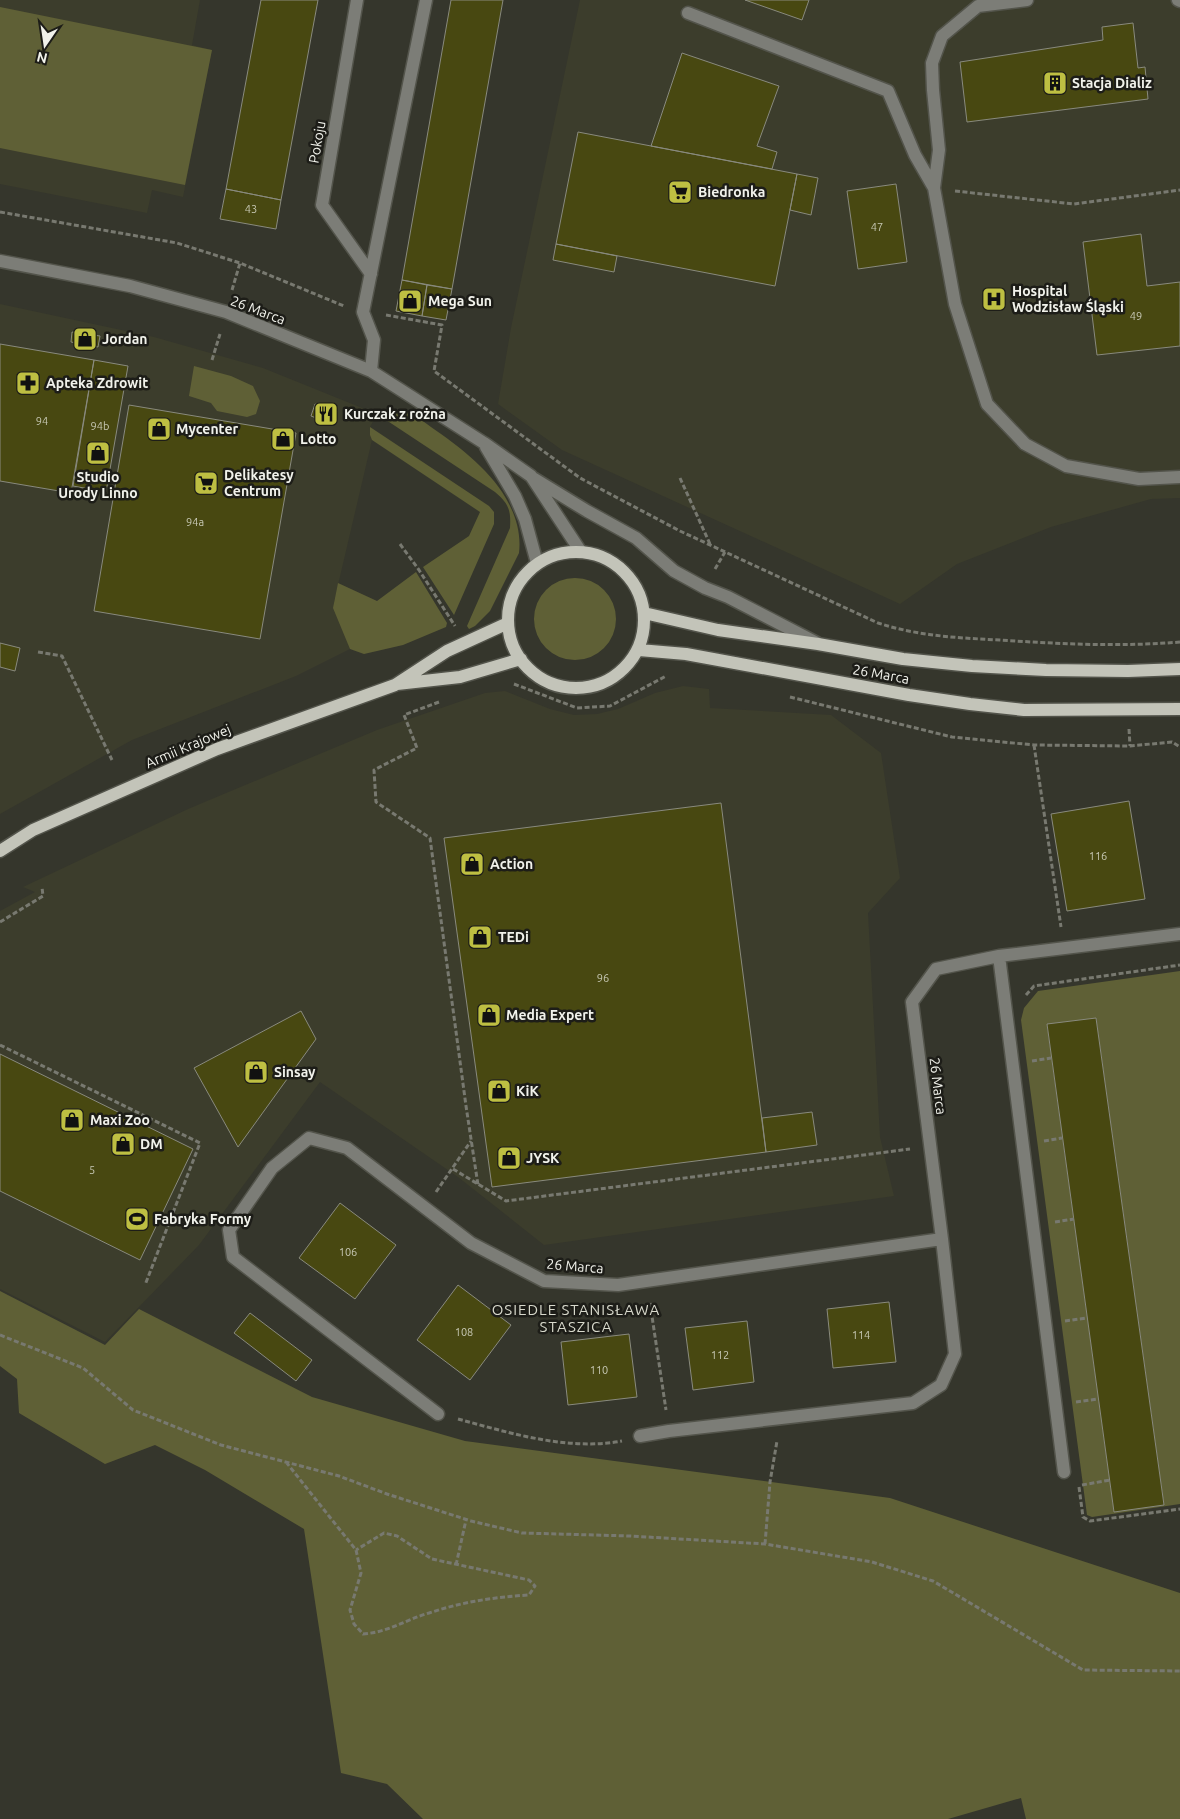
<svg xmlns="http://www.w3.org/2000/svg" width="1180" height="1819" viewBox="0 0 1180 1819" font-family="Ubuntu,sans-serif">
  <rect width="100%" height="100%" fill="#35362c"/>
  <path fill="#3c3d2c" d="M0,0H200L192,45L212,50L183,197L152,190L147,213L0,184Z
    M580,0H1180V498L1151,499L1051,527L957,564L900,604L562,450L498,404L511,328Z
    M0,304L154,337L263,368L377,414L370,427L372,440L334,602L350,649L296,676L132,740L0,814Z
    M683,686L709,689L710,708L831,715L881,753L900,878L868,913L880,1137L894,1196L544,1245L458,1177L320,1082L199,1245L105,1342L0,1289V911L35,892L23,887L188,809L377,730L485,693L505,691L550,709L574,715L597,714L618,709L655,693Z"/>
  <path fill="#5f6036" fill-rule="evenodd" d="M0,7L212,50L185,185L0,148Z
    M194,366L231,376L253,386L260,401L256,414L247,417L217,411L211,403L189,396Z
    M385,409C395,409 403,409 411,414C418,417 424,422 431,427C459,446 494,473 509,504C517,519 521,536 519,553L490,611L475,626L469,629L467,626L510,528C511,510 509,504 495,492L377,414Z
    M370,427L489,506L494,512V524L454,615L423,567L469,536L480,512L372,440L370,435Z
    M416,572L447,623L446,627L403,645L364,654L350,649L333,608L338,583L377,601Z
    M534 619a41 41 0 1 1 82 0a41 41 0 1 1-82 0Z
    M1180,971V1504L1092,1517L1087,1515L1021,1020L1024,1008L1038,991ZM1096,1018L1164,1505L1114,1511L1047,1025Z
    M0,1291L105,1345L139,1309L312,1397L465,1441L890,1498L1180,1593V1819H1026L1021,1798L948,1819H423L387,1784L341,1773L304,1529L205,1470L155,1445L105,1464L19,1413L17,1379L0,1366Z"/>
  <path fill="#484811" stroke="#898a7e" d="M261,0H318L281,200L226,189Z
    M451,0H503L452,289L402,280Z
    M745,0H809L802,20Z
    M1133,23L1138,68L1145,67L1148,99L967,122L960,62L1103,40L1102,27Z
    M682,53L779,86L757,146L777,152L772,169L651,146Z
    M578,132L797,174L775,286L556,244Z
    M797,174L818,178L811,215L790,210Z
    M896,184L907,262L858,269L847,191Z
    M226,189L281,200L276,229L220,219Z
    M1141,234L1147,286L1180,282V346L1097,355L1083,242Z
    M556,244L617,256L614,272L553,260Z
    M402,280L427,285L422,316L396,311Z
    M427,285L452,289L446,320L422,316Z
    M72,332L100,336L98,347L71,342Z
    M0,344L94,360L71,493L0,481Z
    M94,360L128,366L106,492L73,486Z
    M315,404L337,411L332,424L311,416Z
    M129,405L296,433L260,639L94,611Z
    M0,643L20,648L15,671L0,667Z
    M1129,801L1145,899L1067,911L1051,814Z
    M721,803L766,1152L492,1187L444,838Z
    M301,1011L316,1039L238,1147L194,1068Z
    M1096,1018L1164,1505L1114,1512L1047,1024Z
    M0,1054L193,1149L140,1260L0,1191Z
    M812,1112L817,1145L766,1152L762,1118Z
    M340,1203L396,1245L355,1299L299,1258Z
    M458,1285L511,1325L470,1380L417,1340Z
    M889,1302L896,1362L833,1368L827,1309Z
    M250,1313L312,1360L296,1381L234,1333Z
    M747,1321L754,1382L693,1390L685,1328Z
    M629,1334L637,1397L568,1405L561,1342Z"/>
  <g fill="none" stroke-linecap="round" stroke-linejoin="round">
    <g stroke="#53544b" stroke-width="15">
      <path id="minor" d="M357,0L322,205L371,274
        M1178,0L1180,1
        M688,13L888,91L915,155L934,188L955,304L987,404L1025,444L1066,466L1139,479L1180,477
        M934,188L939,150L933,90L932,63L942,36L978,6L1027,0
        M0,261L130,286L226,312L371,371L484,443L531,476L581,552
        M371,371L374,340L363,312L426,0
        M486,447L515,496L525,519L537,563
        M533,478L587,511L636,538L674,571L705,588L728,597L817,643
        M999,956L1064,1472
        M438,1414L233,1257L229,1230L272,1168L309,1138L347,1148L471,1243L544,1281L618,1285L942,1239L912,1002L936,969L999,956L1180,934
        M640,1436L669,1431L913,1403L941,1385L955,1354L942,1239"/>
    </g>
    <g stroke="#53544b" stroke-width="15">
      <path id="major" d="M508 620a68 68 0 1 1 136 0a68 68 0 1 1-136 0Z
        M644,613L718,630L818,644L903,659L972,666L1046,670L1128,671L1180,669
        M639,650L686,654L909,695L970,704L1024,710L1180,709
        M397,684L460,677L521,659
        M0,851L33,830L217,749L395,685L447,651L508,623"/>
    </g>
    <path stroke="#787970" stroke-width="3" stroke-dasharray="5 2.5" stroke-linecap="butt" d="M955,191L1074,204L1180,190
      M0,212L177,243L240,263L344,306
      M232,290L240,263
      M386,315L442,325L434,371L580,478L680,531L878,623C918,636 958,638 1000,640C1059,644 1120,647 1180,642
      M212,360L220,334
      M680,478L710,544
      M400,544L419,570L455,626
      M715,569L725,552
      M38,652L62,656L112,760
      M514,684L577,708L610,706L666,676
      M790,697L952,737L1034,745L1130,746L1172,742L1180,747
      M439,702L404,715L417,748L374,770L376,802L430,838L466,1106L478,1185
      M1129,729L1130,746
      M1034,745L1061,927
      M0,922L43,896L42,887
      M1026,995L1034,986L1180,965
      M0,1045L200,1143L145,1285
      M1032,1061L1051,1058
      M1044,1141L1062,1138
      M453,1169L506,1201L910,1149
      M436,1192L471,1141
      M1055,1222L1074,1219
      M650,1303L666,1410
      M1065,1321L1087,1318
      M0,1335L83,1368L133,1410L221,1445L339,1476L387,1494L471,1521L522,1533L630,1536L765,1544L872,1562L933,1581L1083,1670L1180,1671
      M1076,1402L1098,1399
      M458,1419C510,1433 567,1451 622,1441
      M286,1462L356,1550L361,1573L350,1610L354,1624L363,1634C389,1632 405,1620 429,1613C462,1602 494,1597 529,1595L535,1586L529,1580L432,1559L397,1536L384,1533L356,1550
      M1082,1485L1110,1480
      M1079,1487L1083,1517L1090,1521L1180,1509
      M765,1544L770,1482L777,1441
      M456,1565L466,1520"/>
    <use href="#minor" stroke="#7c7d77" stroke-width="12"/>
    <use href="#major" stroke="#c3c4b9" stroke-width="12"/>
  </g>
  <defs>
    <g id="building-square" transform="scale(1.25)"><rect x="-9" y="-9" width="18" height="18" rx="4" fill="#bebf42" stroke="#1d1d18"/><path d="M-4-6H4V6H1V3H-1V6H-4ZM-2.5-4.3h1.7v1.8h-1.7ZM.8-4.3h1.7v1.8H.8ZM-2.5-1h1.7V.8h-1.7ZM.8-1h1.7V.8H.8Z" fill="#111"/></g>
    <g id="supermarket-square" transform="scale(1.25)"><rect x="-9" y="-9" width="18" height="18" rx="4" fill="#bebf42" stroke="#1d1d18"/><path d="M-6-5.5h2.5l.6 2H6L4.5 2H-2.5L-4.4-4H-6ZM-1.5 3.2a1.3 1.3 0 1 0 .1 0ZM3 3.2a1.3 1.3 0 1 0 .1 0Z" fill="#111"/></g>
    <g id="hospital-square" transform="scale(1.25)"><rect x="-9" y="-9" width="18" height="18" rx="4" fill="#bebf42" stroke="#1d1d18"/><path d="M-5-5h3v3.5h4V-5h3V5h-3V1.5h-4V5h-3Z" fill="#111"/></g>
    <g id="shop-square" transform="scale(1.25)"><rect x="-9" y="-9" width="18" height="18" rx="4" fill="#bebf42" stroke="#1d1d18"/><path d="M-5-2.5h2.3a2.7 3.5 0 0 1 5.4 0H5L5.5 6h-11ZM-1.5-2.5h3a1.5 2.3 0 0 0-3 0Z" fill="#111"/></g>
    <g id="pharmacy-square" transform="scale(1.25)"><rect x="-9" y="-9" width="18" height="18" rx="4" fill="#bebf42" stroke="#1d1d18"/><path d="M-2-6h4v4h4v4h-4v4h-4v-4h-4v-4h4Z" fill="#111"/></g>
    <g id="restaurant-square" transform="scale(1.25)"><rect x="-9" y="-9" width="18" height="18" rx="4" fill="#bebf42" stroke="#1d1d18"/><path d="M-5-6h1v4h1v-4h1v4h1v-4h1v5L-1.5 .5V6h-2V.5L-5-1ZM5-6V6H3V1.5H1.5Q1.5-4 5-6Z" fill="#111"/></g>
    <g id="stadium-square" transform="scale(1.25)"><rect x="-9" y="-9" width="18" height="18" rx="4" fill="#bebf42" stroke="#1d1d18"/><path d="M0-5a6.5 5 0 1 0 0 10a6.5 5 0 1 0 0-10ZM-3.5-1.8h7v3.6h-7Z" fill="#111"/></g>
  </defs>
  <g fill-rule="evenodd">
    <use href="#building-square" x="1055" y="83"/>
    <use href="#supermarket-square" x="680" y="192"/>
    <use href="#hospital-square" x="994" y="299"/>
    <use href="#shop-square" x="410" y="301"/>
    <use href="#shop-square" x="85" y="339"/>
    <use href="#pharmacy-square" x="28" y="383"/>
    <use href="#restaurant-square" x="326" y="414"/>
    <use href="#shop-square" x="159" y="429"/>
    <use href="#shop-square" x="283" y="439"/>
    <use href="#shop-square" x="98" y="453"/>
    <use href="#supermarket-square" x="206" y="483"/>
    <use href="#shop-square" x="472" y="864"/>
    <use href="#shop-square" x="480" y="937"/>
    <use href="#shop-square" x="489" y="1015"/>
    <use href="#shop-square" x="256" y="1072"/>
    <use href="#shop-square" x="499" y="1091"/>
    <use href="#shop-square" x="72" y="1120"/>
    <use href="#shop-square" x="123" y="1144"/>
    <use href="#shop-square" x="509" y="1158"/>
    <use href="#stadium-square" x="137" y="1219"/>
  </g>
  <g text-anchor="middle" stroke-width="5" stroke-linejoin="round" paint-order="stroke">
    <g font-size="11" fill="#c7c8b4">
      <text x="251" y="213">43</text>
      <text x="877" y="231">47</text>
      <text x="1136" y="320">49</text>
      <text x="42" y="425">94</text>
      <text x="100" y="430">94b</text>
      <text x="195" y="526">94a</text>
      <text x="1098" y="860">116</text>
      <text x="603" y="982">96</text>
      <text x="92" y="1174">5</text>
      <text x="348" y="1256">106</text>
      <text x="464" y="1336">108</text>
      <text x="861" y="1339">114</text>
      <text x="720" y="1359">112</text>
      <text x="599" y="1374">110</text>
    </g>
    <g font-size="14" font-weight="bold" fill="#f1f2eb" stroke="#1d1d18" text-anchor="start">
      <text x="1072" y="88">Stacja Dializ</text>
      <text x="698" y="197">Biedronka</text>
      <text x="1012" y="296">Hospital<tspan x="1012" dy="16">Wodzisław Śląski</tspan></text>
      <text x="428" y="306">Mega Sun</text>
      <text x="102" y="344">Jordan</text>
      <text x="46" y="388">Apteka Zdrowit</text>
      <text x="344" y="419">Kurczak z rożna</text>
      <text x="176" y="434">Mycenter</text>
      <text x="300" y="444">Lotto</text>
      <text x="224" y="480">Delikatesy<tspan x="224" dy="16">Centrum</tspan></text>
      <text x="98" y="482" text-anchor="middle">Studio<tspan x="98" dy="16">Urody Linno</tspan></text>
      <text x="490" y="869">Action</text>
      <text x="498" y="942">TEDi</text>
      <text x="506" y="1020">Media Expert</text>
      <text x="274" y="1077">Sinsay</text>
      <text x="516" y="1096">KiK</text>
      <text x="90" y="1125">Maxi Zoo</text>
      <text x="140" y="1149">DM</text>
      <text x="526" y="1163">JYSK</text>
      <text x="154" y="1224">Fabryka Formy</text>
    </g>
    <g font-size="14" fill="#f1f2eb" stroke="#1d1d18">
      <text transform="translate(317 142) rotate(-80)" y="5">Pokoju</text>
      <text transform="translate(258 310) rotate(21)" y="5">26 Marca</text>
      <text transform="translate(881 674) rotate(10)" y="5">26 Marca</text>
      <text transform="translate(188 746) rotate(-23)" y="5">Armii Krajowej</text>
      <text transform="translate(938 1086) rotate(83)" y="5">26 Marca</text>
      <text transform="translate(575 1266) rotate(5)" y="5">26 Marca</text>
    </g>
    <g font-size="15" letter-spacing="1" fill="#d8d9cc" stroke="#1d1d18">
      <text x="576" y="1315">OSIEDLE STANISŁAWA<tspan x="576" dy="17">STASZICA</tspan></text>
    </g>
  </g>
  <g transform="translate(45 45) rotate(193)" stroke="#1d1d18" stroke-width="4" paint-order="stroke">
  <path d="M0-4L9 19L0 12L-9 19Z" fill="#f1f2eb"/>
  <text y="-8" font-size="14" font-weight="bold" text-anchor="middle" fill="#f1f2eb">N</text>
  </g>
</svg>
